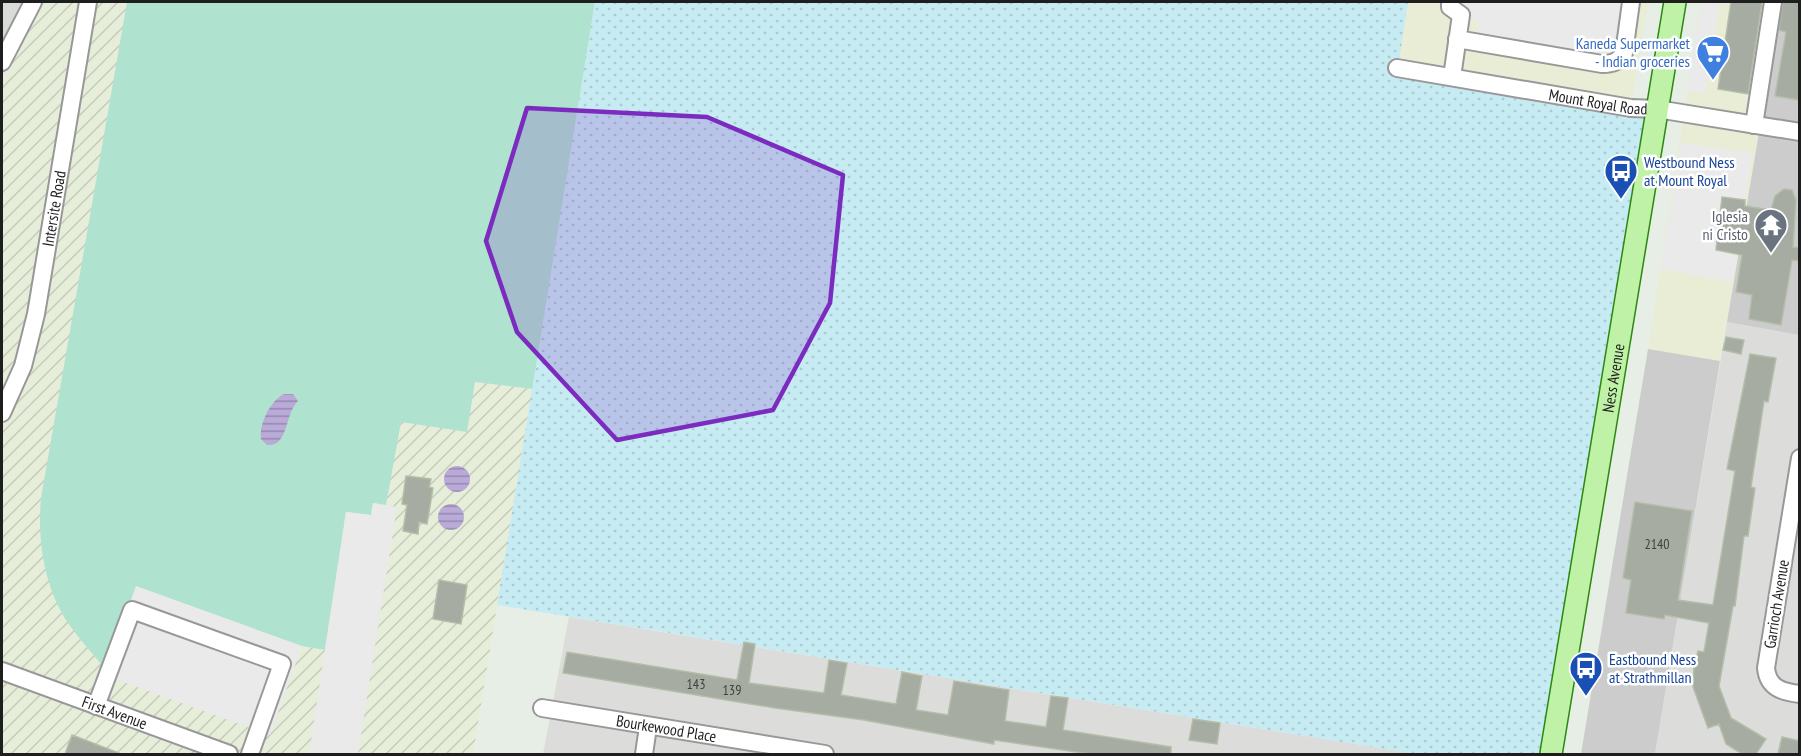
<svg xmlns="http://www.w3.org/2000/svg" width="1801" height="756" viewBox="0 0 1801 756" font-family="'PT Sans Narrow',sans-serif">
  <defs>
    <pattern id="military-furrows" width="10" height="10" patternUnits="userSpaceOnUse" patternTransform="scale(1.5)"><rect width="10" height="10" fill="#e6eeda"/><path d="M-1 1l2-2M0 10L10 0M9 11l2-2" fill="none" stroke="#c5ccbb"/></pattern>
    <pattern id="park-dots" width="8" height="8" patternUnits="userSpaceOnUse" patternTransform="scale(1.5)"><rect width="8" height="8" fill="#c7ebf3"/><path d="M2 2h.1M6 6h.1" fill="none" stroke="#aac9d0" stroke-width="1.8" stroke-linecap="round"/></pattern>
    <pattern id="water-rules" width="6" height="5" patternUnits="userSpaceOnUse" patternTransform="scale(1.5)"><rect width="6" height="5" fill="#b9aad7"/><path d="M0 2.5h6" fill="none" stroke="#968aae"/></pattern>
  </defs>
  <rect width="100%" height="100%" fill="#e7eee5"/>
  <path fill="#dcdcdb" d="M1727,322L1799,335V754H1655Z
    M569,617L928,675L1418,754H543Z"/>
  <path fill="#eaedd6" d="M1408,2H1648L1631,108L1397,68Z
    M1701,2H1781L1720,361L1648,349Z"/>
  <path fill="#ccc" d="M1781,2H1799V335L1727,322Z
    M1648,349L1720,361L1655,754H1581Z"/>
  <path fill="url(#military-furrows)" d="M2,2H595L473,754H2Z"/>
  <path fill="#d7ddd6" d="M2,2H27L2,48Z"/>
  <path fill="#b0e3cf" d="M127,2H595L533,389L475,382L467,432L401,422L386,505L373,503L371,515L346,512L325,650L302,646L106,670C93,654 79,639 68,623C44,587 37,539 41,498Z"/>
  <path fill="url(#park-dots)" d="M595,2H1408L1398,68L1657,109L1550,754H1417L497,605Z"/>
  <path fill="#eaeaea" d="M1464,2H1625L1618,46L1603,44L1601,57L1475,38L1478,20L1461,18Z
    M1702,2H1720L1705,94L1687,90Z
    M1681,143L1752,153L1745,200L1722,197L1717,223L1737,254L1732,282L1661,269Z
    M373,503L397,507L358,754H309L346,512L371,515Z
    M136,586L302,646L270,735L104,675Z"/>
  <path fill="url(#water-rules)" d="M284,394H293L298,401C284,415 289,447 267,445L261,439C259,424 270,401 284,394Z
    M444 479a13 13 0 1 1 26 0a13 13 0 1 1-26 0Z
    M438 517a13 13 0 1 1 26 0a13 13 0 1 1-26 0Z"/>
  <path fill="#a6aca1" stroke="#b3bea9" stroke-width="1.5" d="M1731,2H1762L1748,94L1718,89Z
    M1783,2H1800V100L1775,96L1786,32L1779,30Z
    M1784,189L1792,190L1796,200L1793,247L1800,248V261L1792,260L1781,325L1749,319L1752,295L1736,292L1742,255L1716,250L1722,197L1745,200V206L1771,210L1775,196Z
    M1726,337L1744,340L1741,354L1723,350Z
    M1750,354L1776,358L1768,402L1764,401L1751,487L1755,488L1748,536H1744L1735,606H1733L1719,686L1731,718L1766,739L1756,754H1742L1726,744L1719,724L1708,728L1693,687L1694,666L1698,651L1704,652L1709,623L1665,615L1664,619L1626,613L1631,580L1623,578L1635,502L1692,511L1678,600L1713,605L1735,471L1727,469Z
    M406,476L431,479L429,487L433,488L427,524L419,522L418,534L403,531L407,505L402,504Z
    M439,580L467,585L461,624L433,619Z
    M744,642L755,644L749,683L824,693L829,660L847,663L841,695L896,704L902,672L922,676L916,710L948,715L954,681L1009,690L1005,721L1046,727L1051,696L1068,698L1063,730L1171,747V754H1090L994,740V744L864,720L775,708L563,673L567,652L737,680Z
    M1193,719L1220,723L1217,744L1189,740Z
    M72,735L119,753V754H65Z
    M1782,737L1800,741V754H1778Z"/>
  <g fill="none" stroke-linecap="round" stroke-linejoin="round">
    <g stroke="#989898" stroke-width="20">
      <g id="minor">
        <path d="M1450,2V7L1461,15L1452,77"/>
        <path d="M1457,39L1602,64C1612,64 1619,62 1624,53L1631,2"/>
        <path d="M2,62L33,2"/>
        <path id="s1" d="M1397,68L1631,108L1657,109L1800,132"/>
        <path d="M1754,125L1773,2"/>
        <path id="s2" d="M2,413L23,366L36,314L88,2"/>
        <path d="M1800,458L1766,668C1768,688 1782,692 1800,694"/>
        <path id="s3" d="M2,671L229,754"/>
        <path d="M96,706L132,610L282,664L250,754"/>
        <path id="s4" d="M542,708L825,754"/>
        <path d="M644,754L648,727"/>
      </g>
    </g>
    <g stroke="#2b8810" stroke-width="24">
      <g id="major">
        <path id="s5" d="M1551,754L1675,2"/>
      </g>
    </g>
    <use href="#minor" stroke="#fff" stroke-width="16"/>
    <use href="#major" stroke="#bff2a6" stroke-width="21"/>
  </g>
  <path fill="#7b2cbf" fill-opacity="0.2" stroke="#7b2cbf" stroke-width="4.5" stroke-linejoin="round" d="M527,108L707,117L843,175L830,303L773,410L617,440L517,332L486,241Z"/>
  <defs>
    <g id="supermarket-pin" transform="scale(1.725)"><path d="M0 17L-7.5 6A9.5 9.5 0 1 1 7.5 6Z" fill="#3f7fe0" stroke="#fff"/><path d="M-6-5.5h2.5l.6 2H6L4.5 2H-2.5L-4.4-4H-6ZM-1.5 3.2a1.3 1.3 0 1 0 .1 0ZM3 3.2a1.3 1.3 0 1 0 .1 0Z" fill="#fff"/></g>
    <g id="bus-pin" transform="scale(1.725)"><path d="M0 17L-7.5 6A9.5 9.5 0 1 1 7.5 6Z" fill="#1a4fb4" stroke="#fff"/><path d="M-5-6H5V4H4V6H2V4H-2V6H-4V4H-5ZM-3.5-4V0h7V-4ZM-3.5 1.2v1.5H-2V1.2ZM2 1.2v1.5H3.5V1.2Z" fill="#fff"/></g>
    <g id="temple-pin" transform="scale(1.725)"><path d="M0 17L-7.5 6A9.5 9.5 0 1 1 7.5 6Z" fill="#6b7280" stroke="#fff"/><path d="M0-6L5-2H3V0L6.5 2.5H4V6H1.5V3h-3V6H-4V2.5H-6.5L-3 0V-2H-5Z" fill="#fff"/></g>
  </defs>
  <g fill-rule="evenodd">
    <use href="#supermarket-pin" x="1713" y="52"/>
    <use href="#bus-pin" x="1621" y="171"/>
    <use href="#temple-pin" x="1771" y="225"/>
    <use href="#bus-pin" x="1586" y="668"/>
  </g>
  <g text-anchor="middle" stroke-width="5" stroke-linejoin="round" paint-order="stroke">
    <g font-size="14" fill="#40423f">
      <text x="1657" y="549">2140</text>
      <text x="696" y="689">143</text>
      <text x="732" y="695">139</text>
    </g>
    <g font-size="16" fill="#366cbe" stroke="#fff" text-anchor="end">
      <text x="1690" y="49">Kaneda Supermarket<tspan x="1690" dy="18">- Indian groceries</tspan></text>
    </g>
    <g font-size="16" fill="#1e1e1e" stroke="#fff">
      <text dy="6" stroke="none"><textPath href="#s1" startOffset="204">Mount Royal Road</textPath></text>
      <text dy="6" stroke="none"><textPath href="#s2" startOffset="212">Intersite Road</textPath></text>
      <text dy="6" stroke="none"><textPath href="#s5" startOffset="381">Ness Avenue</textPath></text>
      <text transform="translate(1776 604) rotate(-81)" y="6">Garrioch Avenue</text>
      <text dy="6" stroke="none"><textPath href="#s3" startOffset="120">First Avenue</textPath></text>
      <text dy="6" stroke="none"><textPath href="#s4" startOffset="126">Bourkewood Place</textPath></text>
    </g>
    <g font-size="16" fill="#164399" stroke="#fff" text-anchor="start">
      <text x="1644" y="168">Westbound Ness<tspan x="1644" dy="18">at Mount Royal</tspan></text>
      <text x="1609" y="665">Eastbound Ness<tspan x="1609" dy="18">at Strathmillan</tspan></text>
    </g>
    <g font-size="16" fill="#5b616d" stroke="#fff" text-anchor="end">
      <text x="1748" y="222">Iglesia<tspan x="1748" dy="18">ni Cristo</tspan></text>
    </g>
  </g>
  <rect width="1801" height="756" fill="none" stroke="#1e1e1e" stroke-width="6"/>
</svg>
